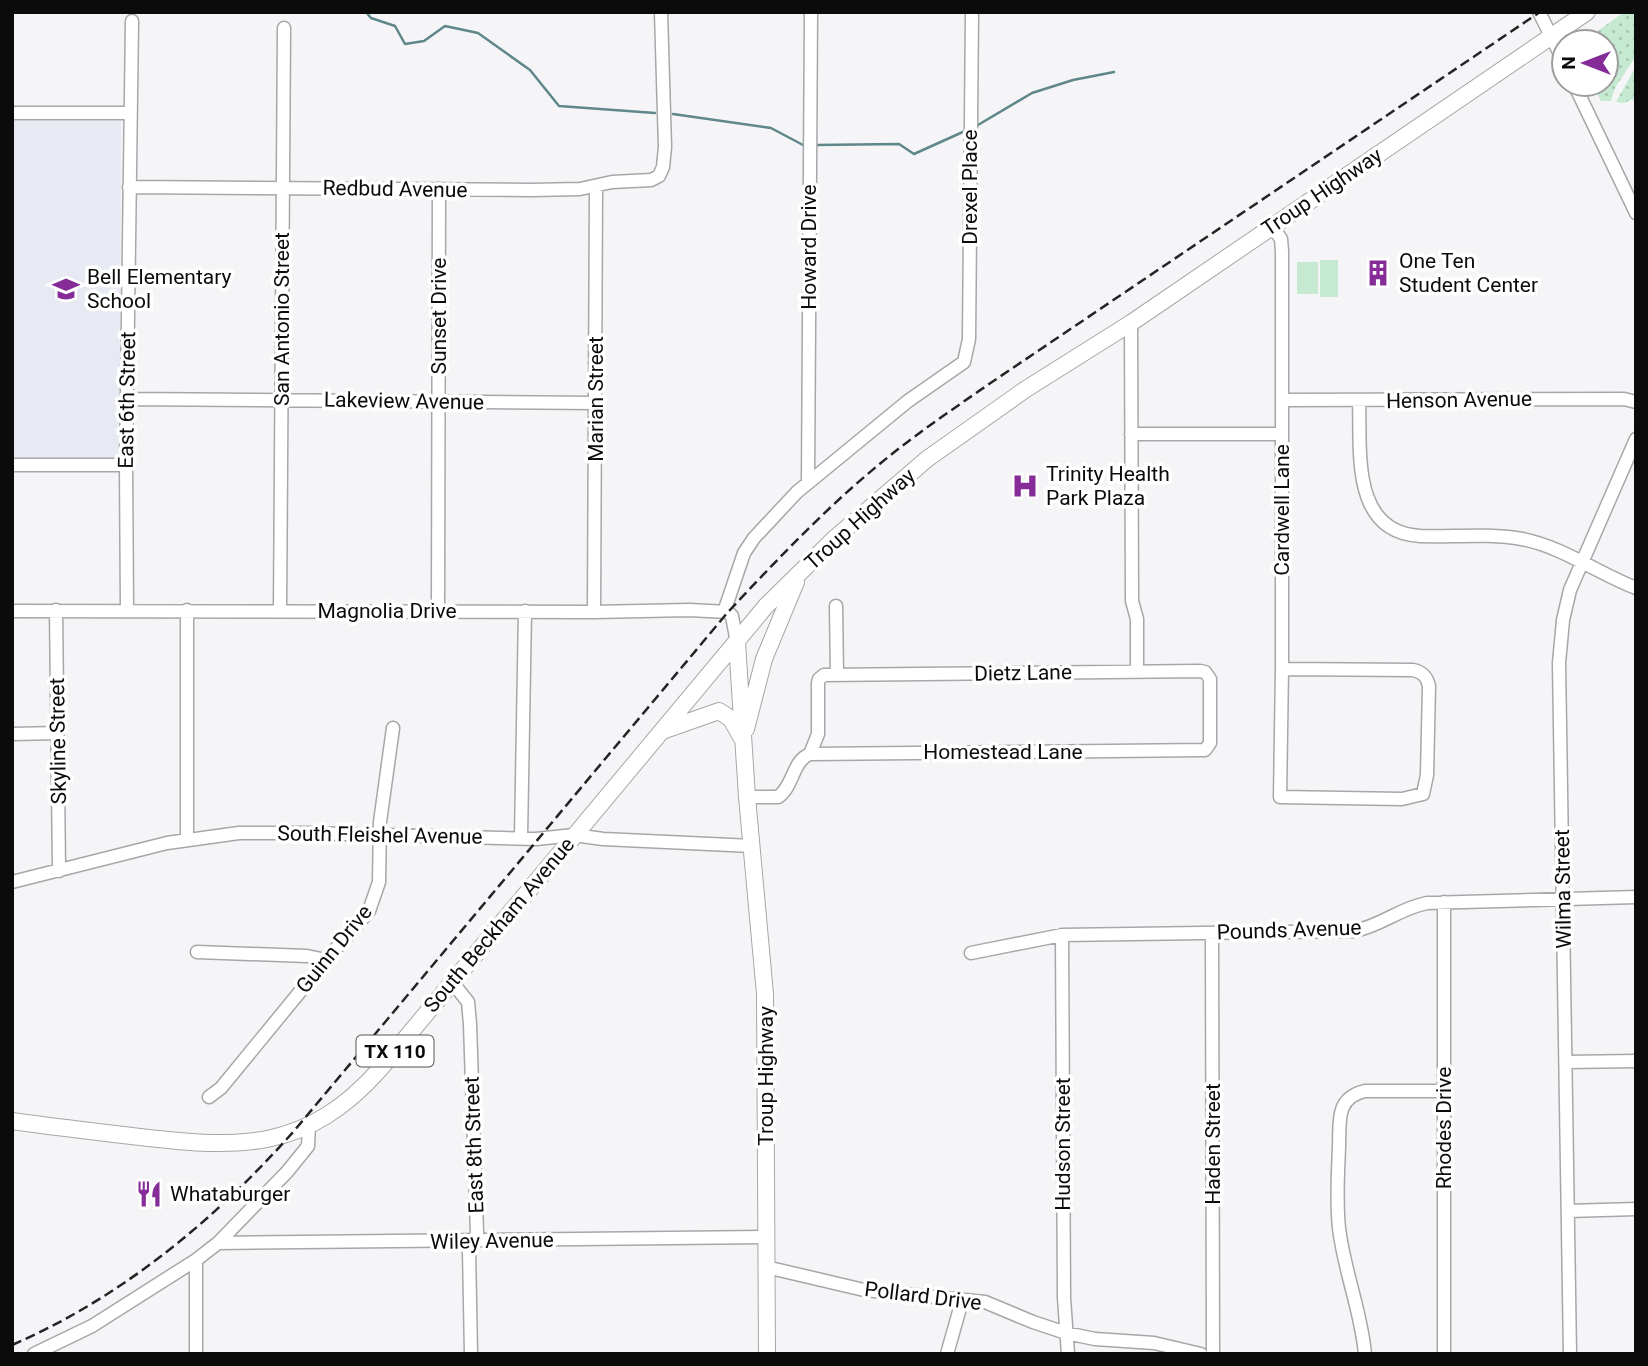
<svg xmlns="http://www.w3.org/2000/svg" width="1648" height="1366" viewBox="0 0 1648 1366" font-family="Roboto,sans-serif">
  <defs>
    <pattern id="grass-dots" width="8" height="8" patternUnits="userSpaceOnUse" patternTransform="scale(1.75)"><rect width="8" height="8" fill="#c5e9d1"/><path d="M2 2h.1M6 6h.1" fill="none" stroke="#a8c6b2" stroke-width="1.8" stroke-linecap="round"/></pattern>
  </defs>
  <rect width="100%" height="100%" fill="#f5f5f7"/>
  <path fill="#e8eaf3" d="M12,121H121L120,458H12Z"/>
  <path fill="url(#grass-dots)" d="M1624,12H1636V56L1615,88L1611,101H1601L1592,84H1606V42H1583Z
    M1636,66V106L1633,99L1624,103L1616,102Z"/>
  <path fill="#c5e9d1" d="M1320,260H1338V297H1320Z
    M1297,262H1318V294H1297Z"/>
  <g fill="none" stroke-linecap="round" stroke-linejoin="round">
    <path stroke="#5f878a" stroke-width="2.5" d="M366,12L371,18L395,26L405,44L424,41L445,26L478,33L530,70L559,106L655,113
      M673,114L771,128L803,145
      M978,125L1032,93L1073,80L1114,72
      M816,145L899,144L914,154L965,131"/>
    <g stroke="#a7a7a9" stroke-width="15">
      <path id="minor" d="M1539,12L1564,62
        M1574,84L1636,213
        M12,113H130
        M129,187L532,190L580,189L612,182L651,180L659,176L663,167L665,147L661,12
        M1272,226L1281,239L1282,251V669L1280,797L1402,799L1423,794L1427,775L1429,686C1427,677 1423,672 1413,670L1282,669
        M1131,323L1132,601L1137,619V671
        M128,399L597,403
        M1282,400L1624,399L1636,402
        M1359,401C1361,450 1350,532 1420,536C1455,537 1488,533 1522,539C1563,547 1597,573 1636,588
        M1131,434H1282
        M12,465H126
        M808,482L811,12
        M836,606L837,675
        M56,610L59,871
        M127,610L126,465L132,21
        M12,611L594,612L689,610L728,612L732,616L737,643
        M280,611L284,28
        M438,611L439,189
        M594,612L596,186
        M724,612L744,553L754,538L797,492L908,401L964,362L969,339L972,12
        M12,734L58,733
        M747,797H778C794,786 792,761 810,754L1205,750L1210,743V679L1205,672L1200,671L824,675L819,679L818,683V734L810,754
        M521,837L525,611
        M187,839V610
        M12,882L167,843L239,833H308L536,839L574,835L603,839L752,846
        M1444,902V1354
        M1212,933L1213,1354
        M1062,935L1064,1298L1068,1354
        M197,952L307,956L326,960
        M971,953L1062,935L1354,931C1381,926 1400,908 1427,903L1636,897
        M452,982L468,1002L470,1024L477,1233L469,1250L471,1354
        M1566,1062L1636,1061
        M209,1097L221,1088L326,960L369,911L379,882L380,822L393,728
        M1568,1211L1636,1209
        M218,1243L766,1237
        M766,1267L864,1290L985,1302L1033,1322L1066,1333L1095,1339L1154,1343L1201,1354
        M34,1354L92,1326L196,1260L218,1243L287,1172L308,1146L309,1125
        M196,1354V1260
        M947,1354L962,1301
        M1365,1354C1361,1310 1344,1271 1339,1228C1336,1201 1338,1174 1339,1147C1340,1122 1335,1098 1365,1091H1445
        M1570,1354L1559,663L1563,620L1570,590L1636,439"/>
    </g>
    <g stroke="#a7a7a9" stroke-width="18">
      <path id="major" d="M737,643L747,797L765,994L767,1354
        M746,729L764,659L796,582
        M665,730L719,711L731,719L741,737
        M12,1121C55,1127 97,1132 140,1137C241,1149 307,1151 380,1069L766,606L834,539L927,459L1026,389L1131,323L1587,12"/>
    </g>
    <use href="#minor" stroke="#fff" stroke-width="12"/>
    <use href="#major" stroke="#fff" stroke-width="16"/>
    <path stroke="#242426" stroke-width="2.5" stroke-dasharray="10 5" stroke-linecap="butt" d="M12,1345C121,1298 216,1219 294,1131L728,612C775,562 823,511 876,467C913,436 953,409 992,382L1540,12"/>
  </g>
  <defs>
    <g id="building-bare" transform="scale(2.1)"><path d="M-4-6H4V6H1V3H-1V6H-4ZM-2.5-4.3h1.7v1.8h-1.7ZM.8-4.3h1.7v1.8H.8ZM-2.5-1h1.7V.8h-1.7ZM.8-1h1.7V.8H.8Z" fill="#862c98" stroke="#fff" stroke-width="2.5" paint-order="stroke"/></g>
    <g id="school-bare" transform="scale(2.1)"><path d="M0-5L7-2L0 1L-7-2ZM-4 1L0 2.5L4 1V4Q0 6-4 4Z" fill="#862c98" stroke="#fff" stroke-width="2.5" paint-order="stroke"/></g>
    <g id="hospital-bare" transform="scale(2.1)"><path d="M-5-5h3v3.5h4V-5h3V5h-3V1.5h-4V5h-3Z" fill="#862c98" stroke="#fff" stroke-width="2.5" paint-order="stroke"/></g>
    <g id="restaurant-bare" transform="scale(2.1)"><path d="M-5-6h1v4h1v-4h1v4h1v-4h1v5L-1.5 .5V6h-2V.5L-5-1ZM5-6V6H3V1.5H1.5Q1.5-4 5-6Z" fill="#862c98" stroke="#fff" stroke-width="2.5" paint-order="stroke"/></g>
  </defs>
  <g fill-rule="evenodd">
    <use href="#building-bare" x="1378" y="273"/>
    <use href="#school-bare" x="66" y="289"/>
    <use href="#hospital-bare" x="1025" y="486"/>
    <use href="#restaurant-bare" x="149" y="1194"/>
  </g>
  <g text-anchor="middle" stroke-width="7" stroke-linejoin="round" paint-order="stroke">
    <rect fill="#fff" stroke="#545455" stroke-width="2" x="356.5" y="1035.5" width="77" height="31" rx="5"/>
    <g font-size="19" font-weight="bold" fill="#0b0b0c">
      <text x="395" y="1058">TX 110</text>
    </g>
    <g font-size="21" fill="#0b0b0c" stroke="#fff">
      <text transform="translate(970 187) rotate(-90)" y="7">Drexel Place</text>
      <text transform="translate(395 189) rotate(1)" y="7">Redbud Avenue</text>
      <text transform="translate(1322 192) rotate(-34)" y="7">Troup Highway</text>
      <text transform="translate(809 247) rotate(-90)" y="7">Howard Drive</text>
      <text transform="translate(439 316) rotate(-90)" y="7">Sunset Drive</text>
      <text transform="translate(282 319) rotate(-90)" y="7">San Antonio Street</text>
      <text transform="translate(596 399) rotate(-90)" y="7">Marian Street</text>
      <text transform="translate(127 400) rotate(-89)" y="7">East 6th Street</text>
      <text transform="translate(1459 400) rotate(-1)" y="7">Henson Avenue</text>
      <text transform="translate(404 401) rotate(1)" y="7">Lakeview Avenue</text>
      <text transform="translate(1282 510) rotate(-90)" y="7">Cardwell Lane</text>
      <text transform="translate(860 519) rotate(-42)" y="7">Troup Highway</text>
      <text x="387" y="618">Magnolia Drive</text>
      <text transform="translate(1023 673) rotate(-1)" y="7">Dietz Lane</text>
      <text transform="translate(58 741) rotate(-91)" y="7">Skyline Street</text>
      <text x="1003" y="759">Homestead Lane</text>
      <text transform="translate(380 835) rotate(1)" y="7">South Fleishel Avenue</text>
      <text transform="translate(1563 889) rotate(-91)" y="7">Wilma Street</text>
      <text transform="translate(499 925) rotate(-50)" y="7">South Beckham Avenue</text>
      <text transform="translate(1289 930) rotate(-2)" y="7">Pounds Avenue</text>
      <text transform="translate(334 949) rotate(-51)" y="7">Guinn Drive</text>
      <text transform="translate(766 1076) rotate(-90)" y="7">Troup Highway</text>
      <text transform="translate(1444 1128) rotate(-90)" y="7">Rhodes Drive</text>
      <text transform="translate(1063 1144) rotate(-90)" y="7">Hudson Street</text>
      <text transform="translate(1213 1144) rotate(-90)" y="7">Haden Street</text>
      <text transform="translate(474 1145) rotate(-92)" y="7">East 8th Street</text>
      <text transform="translate(492 1241) rotate(-1)" y="7">Wiley Avenue</text>
      <text transform="translate(923 1296) rotate(7)" y="7">Pollard Drive</text>
    </g>
    <g font-size="21" fill="#0b0b0c" stroke="#fff" text-anchor="start">
      <text x="1399" y="268">One Ten<tspan x="1399" dy="24">Student Center</tspan></text>
      <text x="87" y="284">Bell Elementary<tspan x="87" dy="24">School</tspan></text>
      <text x="1046" y="481">Trinity Health<tspan x="1046" dy="24">Park Plaza</tspan></text>
      <text x="170" y="1201">Whataburger</text>
    </g>
  </g>
  <rect width="1648" height="1366" fill="none" stroke="#0b0b0c" stroke-width="28"/>
  <g transform="translate(1585 63) rotate(270)"><circle r="33" fill="#ffffff" stroke="#9d9d9e" stroke-width="2"/>
  <path d="M0-5L12 26L0 18L-12 26Z" fill="#862c98"/>
  <text y="-10" font-size="19" font-weight="bold" text-anchor="middle" fill="#0b0b0c">N</text>
  </g>
</svg>
